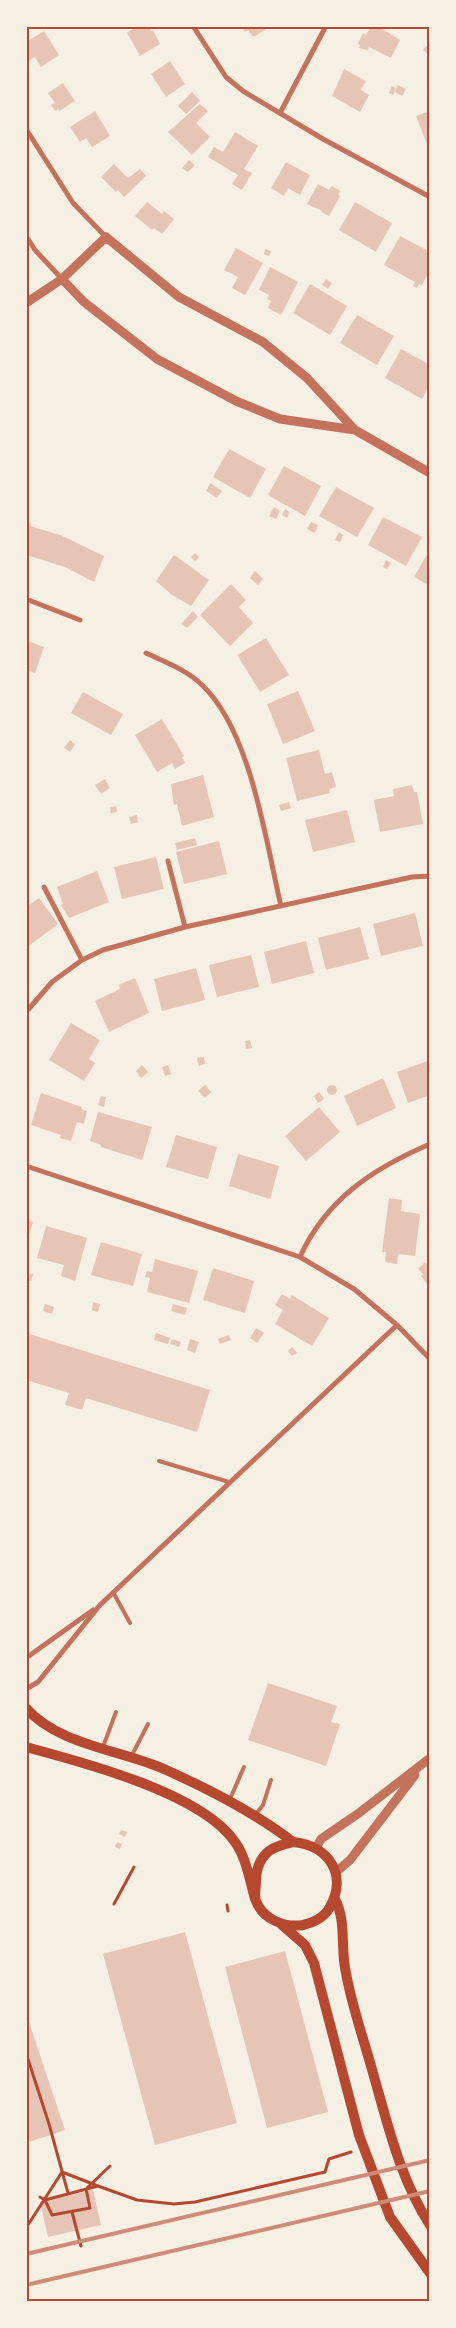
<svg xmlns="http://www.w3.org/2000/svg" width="456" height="2328" viewBox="0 0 456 2328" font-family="'Source Serif 4',serif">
  <rect width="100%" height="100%" fill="#f6efe4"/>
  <path fill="#e6c5b7" d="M137,26H149L151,31L153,30L160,44L140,56L127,33Z
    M241,26H271L253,37L248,30L245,32Z
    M371,26H378L400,40L391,58L369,47L368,50L359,48L360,45L358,44L363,33L366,35Z
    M44,31L59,55L41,67L35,57L28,61L26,59V42Z
    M426,46L430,48L428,54L423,50Z
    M170,61L185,84L166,97L151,74Z
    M344,69L366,81L361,90L369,95L360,112L332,96Z
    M63,83L75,101L59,111L58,109L55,111L51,105L55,103L48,93Z
    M398,85L406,89L402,96L395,92Z
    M392,86L396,88L393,95L389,93Z
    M192,92L200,101L186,114L178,106Z
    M200,104L208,111L196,123L210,137L192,155L168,132Z
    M95,111L110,136L92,147L86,138L80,142L70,127Z
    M430,111V146L428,147L416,116Z
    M235,132L258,146L244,169L252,173L242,190L232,184L238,175L208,157L214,147L223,152Z
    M189,160L195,165L188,172L182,168Z
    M286,162L310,175L300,195L288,188L284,196L271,188Z
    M114,164L128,178L140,169L146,176L124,197L118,190L116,192L101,177Z
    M318,184L329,190L332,186L340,191L338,195L340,196L329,216L321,212L322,211L307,204Z
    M147,202L162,214L164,211L174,219L162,234L154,228L152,230L135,216Z
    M355,202L392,223L376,252L339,230Z
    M400,236L430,252V271L421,286L419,284L417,288L413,286L415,282L384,265Z
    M236,248L263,263L245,295L232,288L238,277L224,270Z
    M265,249L271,251L269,256L264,254Z
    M270,267L298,282L281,315L268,308L271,301L267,299L269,295L259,290Z
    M326,279L332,283L328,289L322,285Z
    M310,284L347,306L330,335L293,313Z
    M357,315L394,336L377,365L340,343Z
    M401,349L430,365V385L422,399L385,378Z
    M229,449L266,469L250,498L213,477Z
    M284,466L321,486L305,516L268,495Z
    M210,483L222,491L217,498L206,491Z
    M336,487L374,508L357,537L319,516Z
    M274,507L280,511L276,519L269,516Z
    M285,509L290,512L287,518L282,515Z
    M383,517L422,537L406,566L368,545Z
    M26,521L31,523L30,526L60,535L104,556L94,582L65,567L26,555Z
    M311,522L318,525L315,533L307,529Z
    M339,532L343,535L340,542L335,540Z
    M430,549V586L414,577Z
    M195,553L199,557L195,561L191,557Z
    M174,555L209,580L191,606L172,595L156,581Z
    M386,560L391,563L387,569L383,567Z
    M255,571L263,579L258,585L250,578Z
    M231,584L246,600L239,607L253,623L230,646L200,615Z
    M193,611L198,617L187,628L181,624Z
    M26,638L29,639L28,641L44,647L35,673L26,670Z
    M266,638L289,675L260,692L237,655Z
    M298,691L315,731L283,744L267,704Z
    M83,692L123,714L111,735L71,713Z
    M162,719L184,756L182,757L185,763L175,769L172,763L157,772L135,735Z
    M70,740L75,744L70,752L64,748Z
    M319,750L325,774L332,772L336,787L329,789L330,793L297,801L286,758Z
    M203,775L214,817L182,826L177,804L174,805L171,784Z
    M105,779L110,788L101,794L95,785Z
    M412,785L414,792H417L423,824L380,832L374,800L394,796L393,789Z
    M289,802L291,808L281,811L279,805Z
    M116,806L117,812L111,813L110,807Z
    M347,810L355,842L313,852L305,820Z
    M137,815L138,822L131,824L129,817Z
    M195,838L197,845L177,850L175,843Z
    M219,841L227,874L184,884L176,852Z
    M156,857L164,889L122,899L114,867Z
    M97,871L109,902L69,918L61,905L63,904L57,887Z
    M39,898L58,924L26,948V907Z
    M415,913L423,946L381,956L373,924Z
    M360,927L369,959L326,970L318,938Z
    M306,941L314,973L272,984L264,952Z
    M251,955L259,987L217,997L209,965Z
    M196,968L205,1000L162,1011L154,979Z
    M135,978L149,1013L109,1032L95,1001L120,989L119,985Z
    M71,1023L100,1040L89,1059L95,1063L84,1081L49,1060Z
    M250,1040L252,1048L246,1049L245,1041Z
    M204,1057L205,1064L199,1066L197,1058Z
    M430,1060V1095L408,1103L397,1072Z
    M142,1065L148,1072L141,1078L136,1071Z
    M168,1065L171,1074L165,1076L162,1067Z
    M383,1078L396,1108L357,1126L344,1096Z
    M205,1085L211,1092L205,1098L198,1091Z
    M327 1090a5 5 0 1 1 10 0a5 5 0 1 1-10 0Z
    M319,1092L324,1099L318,1103L314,1096Z
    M41,1093L82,1107L81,1109L87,1111L84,1124L77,1122L71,1141L60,1138L61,1135L31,1125Z
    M101,1096L106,1097L104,1107L98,1105Z
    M319,1107L340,1132L306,1161L285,1136Z
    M98,1112L152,1127L142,1160L101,1147V1145L90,1141Z
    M176,1135L217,1147L208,1179L166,1167Z
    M238,1154L279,1166L270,1199L229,1186Z
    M389,1198L402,1200L401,1211L420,1214L415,1256L398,1254L397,1264L385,1262L386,1252H382Z
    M26,1220L33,1222L27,1241H26Z
    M46,1226L87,1238L75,1281L61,1276L64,1265L37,1258Z
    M101,1242L142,1254L133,1286L91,1275Z
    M155,1259L198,1271L189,1303L147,1292L150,1278L145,1277L147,1271L152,1272Z
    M425,1262L430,1267V1288L421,1276L423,1274L418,1269Z
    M213,1268L254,1281L245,1313L203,1300Z
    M27,1273L33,1274L31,1281L26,1280Z
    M282,1294L290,1299L292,1295L329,1318L312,1346L275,1324L283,1310L275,1305Z
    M93,1302L100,1304L98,1312L92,1310Z
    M45,1304L54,1307L52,1314L43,1311Z
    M173,1304L187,1308L185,1315L171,1311Z
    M256,1328L264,1333L257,1343L250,1338Z
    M26,1333L210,1390L197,1432L86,1398L82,1410L65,1405L69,1393L26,1380Z
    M156,1333L170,1338L168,1344L154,1340Z
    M229,1335L231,1340L220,1344L218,1339Z
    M172,1339L181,1342L179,1347L170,1344Z
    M190,1339L199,1342L195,1353L187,1350Z
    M292,1347L297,1353L292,1356L288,1351Z
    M268,1683L337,1706L331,1722L340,1724L326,1766L248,1740Z
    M121,1830L127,1832L125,1837L119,1834Z
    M117,1842L122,1844L120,1849L115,1847Z
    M185,1932L237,2123L155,2145L103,1954Z
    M285,1951L328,2112L267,2128L225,1967Z
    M26,2013L65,2130L26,2143Z
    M93,2190L101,2225L48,2237L40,2202Z"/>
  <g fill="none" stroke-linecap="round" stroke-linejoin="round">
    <path stroke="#b5482f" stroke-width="3" d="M114,1904L134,1867
      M227,1905L228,1911
      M26,2053L49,2124L68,2193
      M87,2188L110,2166
      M40,2197L45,2200L52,2215L90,2208L86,2189
      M45,2200L98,2186L137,2200L174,2204L195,2202L325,2172L329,2159L351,2152
      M72,2212L81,2246
      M26,2228L62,2172L98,2186"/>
    <path stroke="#c5725c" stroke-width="4" d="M159,1461L229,1482
      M113,1592L130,1623
      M103,1747L116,1712
      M131,1757L148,1724
      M230,1799L244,1767
      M256,1814L263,1805L271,1780"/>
    <path stroke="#c5725c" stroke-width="5" d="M193,26L226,77L243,91L323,139L430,197
      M280,113L326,26
      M26,129L73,203L106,237
      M26,236L35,250L62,279
      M26,599L80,620
      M146,653C165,662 187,670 202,685C251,731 266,842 281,906
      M168,861L185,927
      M44,887L82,960
      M26,1012L52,982L82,960L103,950L185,927L412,877L430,876
      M26,1166L300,1257L354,1289L397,1325L430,1359
      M300,1257C326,1199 374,1168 430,1144
      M26,1658L93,1610
      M26,1689L38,1682L100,1605L397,1325"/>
    <path stroke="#c5725c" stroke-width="9" d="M62,279L84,302L157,359L236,401L280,419L355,430
      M26,303L62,279L106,237L179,297L263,342L307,378L355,430L430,473
      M316,1848L321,1839L359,1813L430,1758
      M336,1872L350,1860L415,1775"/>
    <path stroke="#b5482f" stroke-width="10" d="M26,1708C58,1745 121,1750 164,1769C209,1789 254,1812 293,1842
      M26,1747C82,1762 202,1793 235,1842C246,1857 250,1881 255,1899
      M293,1842C328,1845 348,1874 330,1907C325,1917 313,1923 303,1925C284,1928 263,1919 256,1901C254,1895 256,1887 256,1882C256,1870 259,1859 269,1851C276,1846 284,1844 293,1842Z
      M335,1899C347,1922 340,1949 346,1973C352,2007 364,2040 373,2073C388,2125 400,2179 430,2225
      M282,1925L305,1945L314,1963L359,2135L390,2217L430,2273"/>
    <path stroke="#cf8b77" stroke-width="4" d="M26,2254L430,2160
      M26,2285L430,2191"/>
  </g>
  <rect width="456" height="2328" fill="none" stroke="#f6efe4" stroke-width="55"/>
  <rect x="28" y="28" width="400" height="2272" fill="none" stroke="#b5482f" stroke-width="2"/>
</svg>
